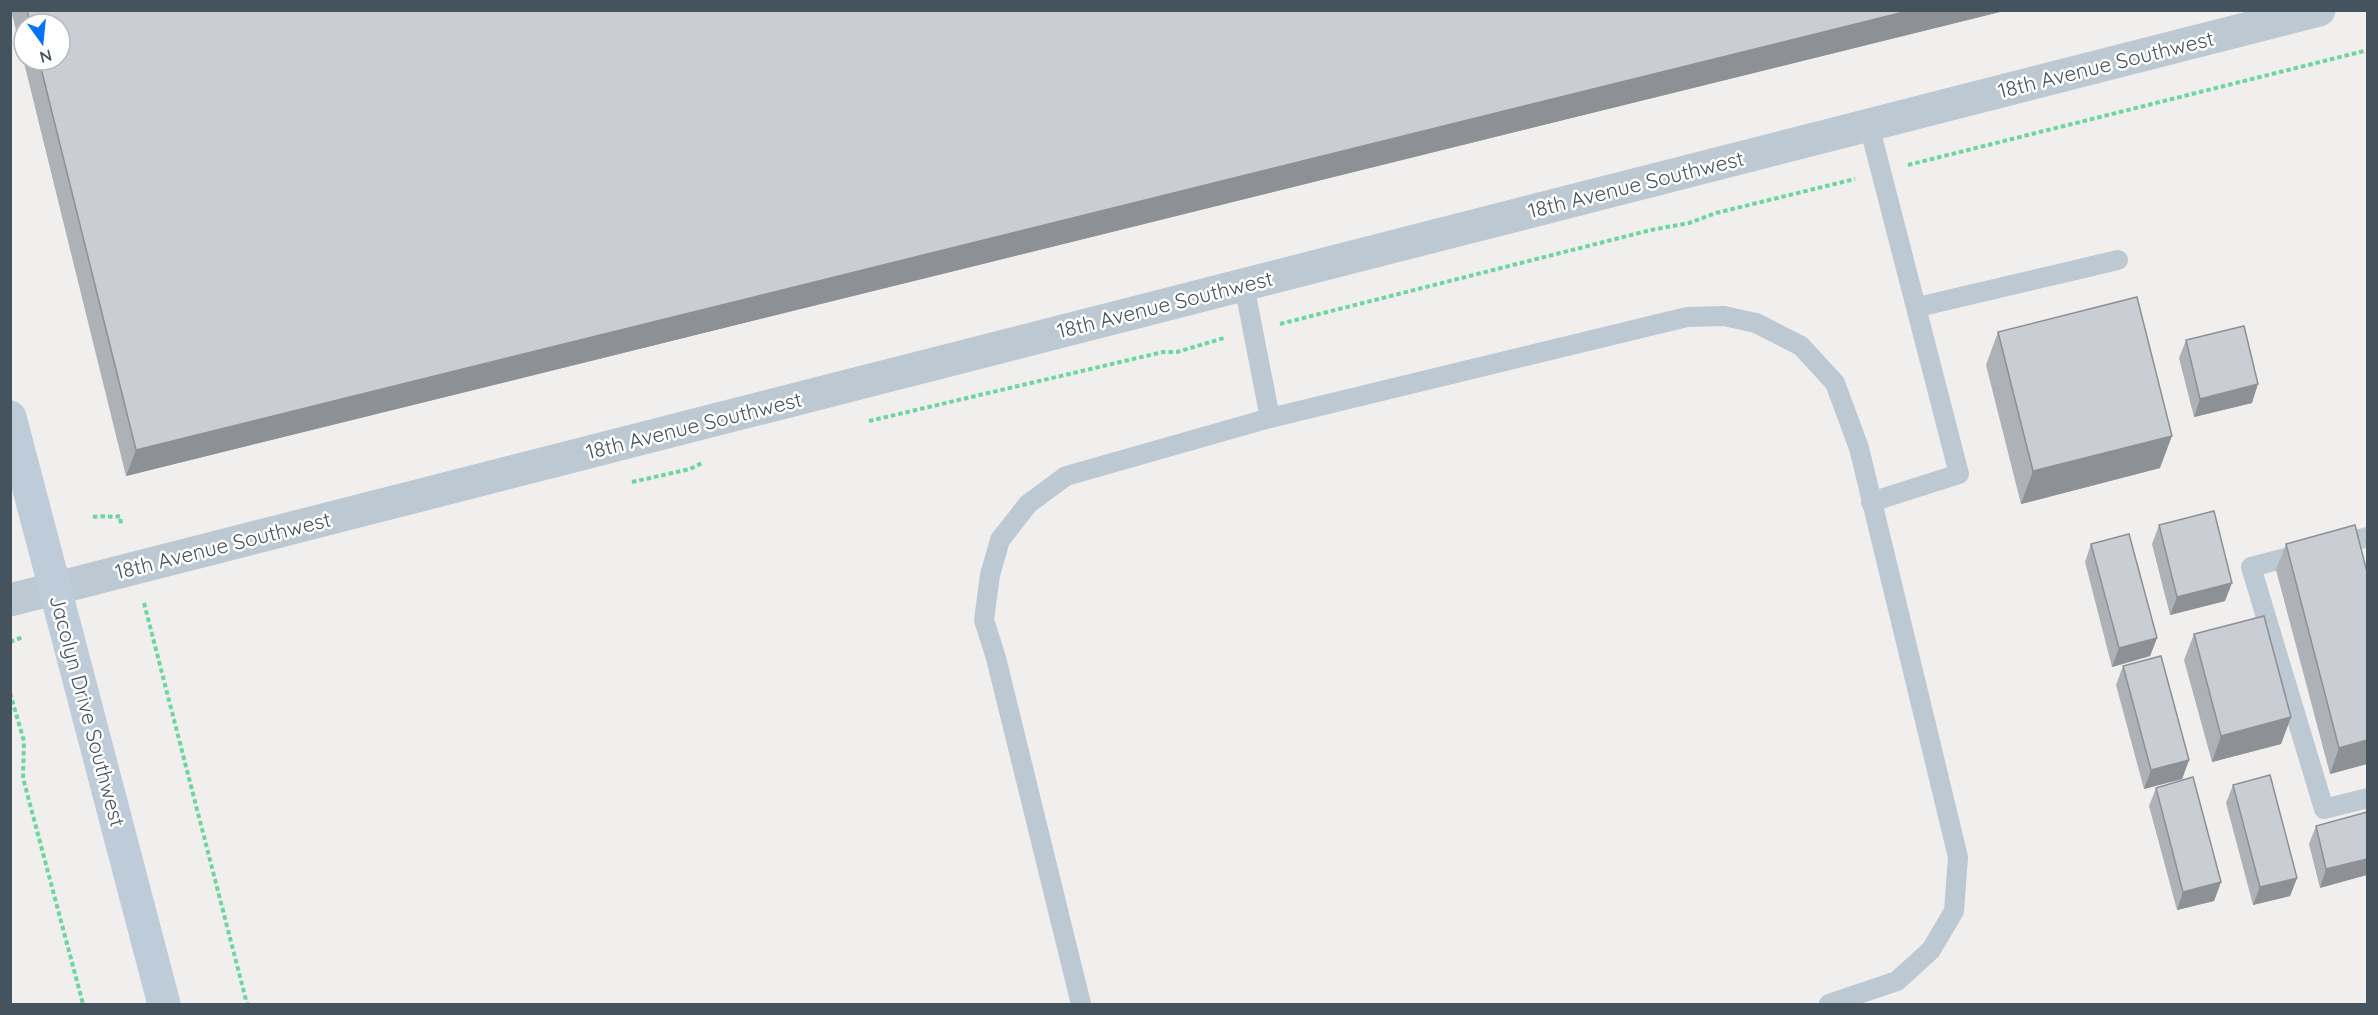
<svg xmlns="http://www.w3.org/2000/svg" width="2378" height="1015" viewBox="0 0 2378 1015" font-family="Quicksand,sans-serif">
  <rect width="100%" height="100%" fill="#f1eeee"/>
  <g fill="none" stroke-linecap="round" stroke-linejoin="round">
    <path stroke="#6bd79f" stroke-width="4" stroke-dasharray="4.5 3" stroke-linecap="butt" d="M1908,165L2368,50
      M1280,324L1651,230L1689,223L1716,213L1855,179
      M869,421L1163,352H1177L1224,338
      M632,482L690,469L702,463
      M93,517C102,515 113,518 120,516L121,526
      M144,603L247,1004
      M10,642L23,637
      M10,693L24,741L23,778L83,1004"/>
    <path stroke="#bdc9d2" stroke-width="20" d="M1869,125L1959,474L1871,502
      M1244,285L1270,418
      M1918,307L2118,260
      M2334,546L2368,537
      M2305,553L2251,567L2324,809L2368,798
      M1081,1004L996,658L984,620L990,575L1000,540L1028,504L1066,476L1270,418L1687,317L1724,316L1756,323L1801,346L1835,383L1859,448L1958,857L1954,911L1931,950L1897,981L1829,1004"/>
    <path stroke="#bdc9d2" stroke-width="33" d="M10,600L2319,10"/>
    <path stroke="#beccda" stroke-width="33" d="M10,417L164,1004"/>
  </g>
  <path fill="#aeb1b6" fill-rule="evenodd" d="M11,10H2008L126,476ZM24,24H60V60H24Z
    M1998,332L2160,468L2021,504L1986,365Z
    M2186,340L2252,403L2194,417L2179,358Z
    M2159,525L2225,601L2170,615L2152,544Z
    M2091,544L2157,638L2150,656L2112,667L2085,562Z
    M2286,544L2367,764L2330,774L2276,570Z
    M2194,634L2291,717L2281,744L2212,762L2184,660Z
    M2123,666L2189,760L2182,779L2144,789L2116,685Z
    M2233,785L2297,878L2290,896L2253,905L2226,803Z
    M2156,788L2221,882L2214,901L2177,910L2149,806Z
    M2367,812L2320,888L2309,844L2316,826Z"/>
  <path fill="#8d9094" d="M1912,10H2008L126,476L136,450Z
    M2258,384L2252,403L2194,417L2200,399Z
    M2172,436L2160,468L2021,504L2033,471Z
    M2232,583L2225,601L2170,615L2177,597Z
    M2157,638L2150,656L2112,667L2119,648Z
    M2291,717L2281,744L2212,762L2221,736Z
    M2367,740V764L2330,774L2339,748Z
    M2189,760L2182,779L2144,789L2151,770Z
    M2367,859V875L2320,888L2326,869Z
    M2297,878L2290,896L2253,905L2260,887Z
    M2221,882L2214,901L2177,910L2183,892Z"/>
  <path fill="#caced4" stroke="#8d9094" stroke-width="1.5" d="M27,10H1912L136,450L39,60H60V24H30Z
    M2137,297L2172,436L2033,471L1998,332Z
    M2244,326L2258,384L2200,399L2186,340Z
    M2214,511L2232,583L2177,597L2159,525Z
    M2355,525L2367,572V740L2339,748L2286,544Z
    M2129,534L2157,638L2119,648L2091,544Z
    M2264,616L2291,717L2221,736L2194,634Z
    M2161,656L2189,760L2151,770L2123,666Z
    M2270,775L2297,878L2260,887L2233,785Z
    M2193,777L2221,882L2183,892L2156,788Z
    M2367,812V859L2326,869L2316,826Z"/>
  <g text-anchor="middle" stroke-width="5" stroke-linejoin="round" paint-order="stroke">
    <g font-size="21" fill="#44535e" stroke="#fff">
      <text transform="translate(2106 65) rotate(-14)" y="7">18th Avenue Southwest</text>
      <text transform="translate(1636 185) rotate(-14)" y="7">18th Avenue Southwest</text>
      <text transform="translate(1165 305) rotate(-14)" y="7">18th Avenue Southwest</text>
      <text transform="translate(694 426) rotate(-14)" y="7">18th Avenue Southwest</text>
      <text transform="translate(223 546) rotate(-14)" y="7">18th Avenue Southwest</text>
      <text transform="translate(87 711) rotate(75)" y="7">Jacolyn Drive Southwest</text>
    </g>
  </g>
  <rect width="2378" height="1015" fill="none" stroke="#44535e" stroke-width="24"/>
  <g transform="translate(42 42) rotate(165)"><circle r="28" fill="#ffffff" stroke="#b4babf" stroke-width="1.5"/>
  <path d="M0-4.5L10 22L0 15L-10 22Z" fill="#0374f7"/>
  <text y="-9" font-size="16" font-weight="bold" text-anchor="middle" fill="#44535e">N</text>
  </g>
</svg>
